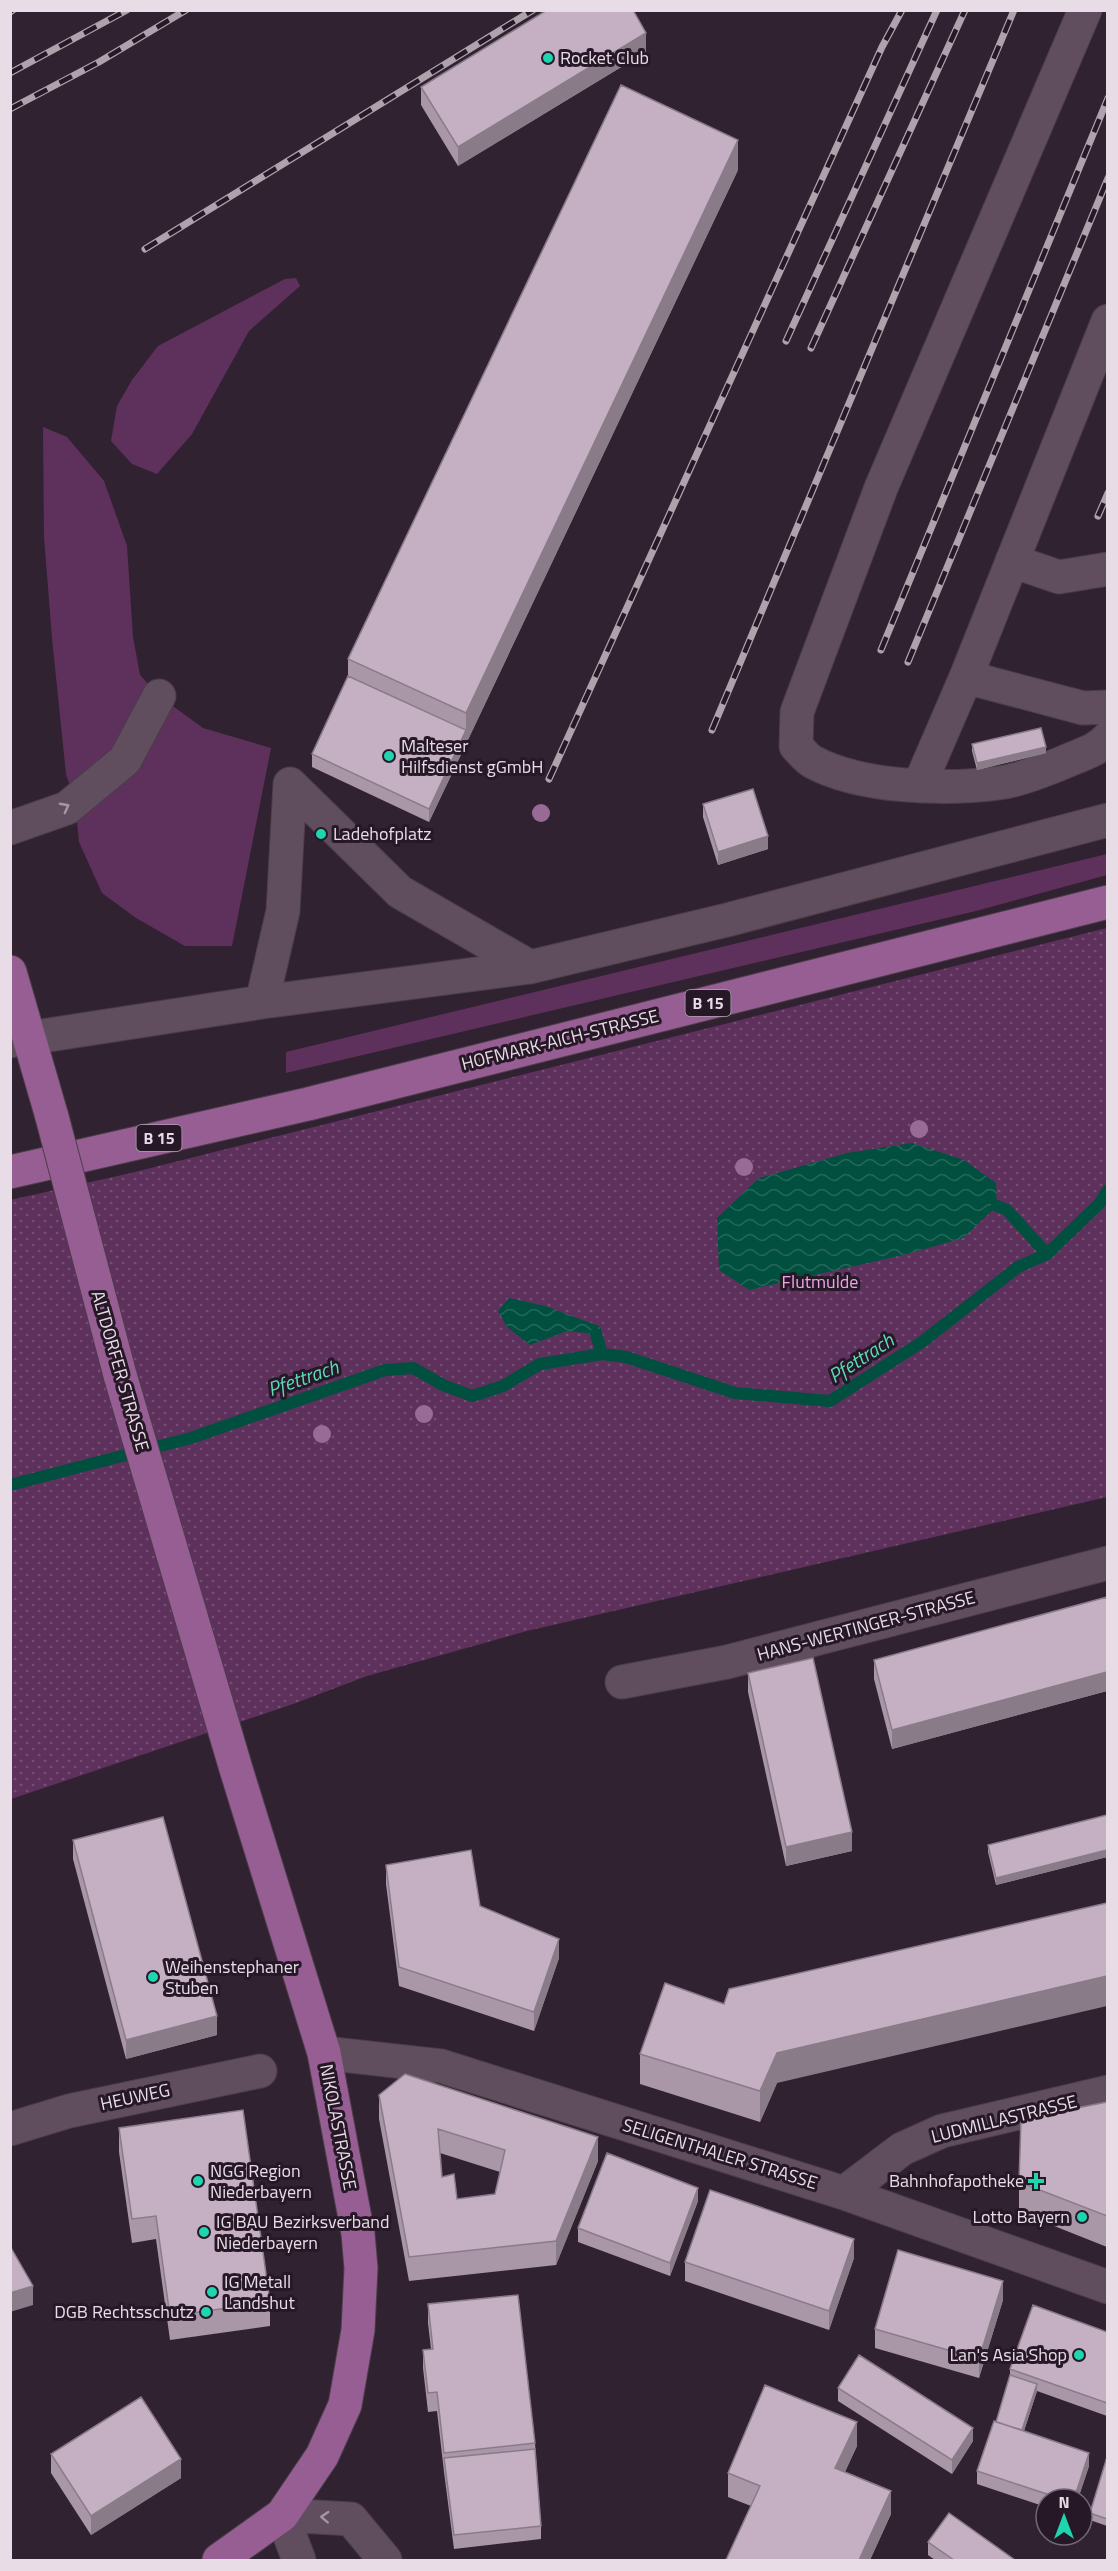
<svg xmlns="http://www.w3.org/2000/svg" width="1118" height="2571" viewBox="0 0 1118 2571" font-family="'Titillium Web',sans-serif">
  <defs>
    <pattern id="park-dots" width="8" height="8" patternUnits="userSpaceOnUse" patternTransform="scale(1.5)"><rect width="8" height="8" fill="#5e315d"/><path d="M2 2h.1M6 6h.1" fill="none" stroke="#754e74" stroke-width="1.8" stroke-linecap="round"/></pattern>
    <pattern id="water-waves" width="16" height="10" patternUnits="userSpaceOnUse" patternTransform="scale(1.5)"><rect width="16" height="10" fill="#004f3f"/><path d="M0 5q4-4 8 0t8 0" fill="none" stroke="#25685b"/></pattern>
  </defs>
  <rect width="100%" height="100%" fill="#312231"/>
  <path fill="#5e315d" d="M296,278L300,286L249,331L192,434L157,474L132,464L111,441L117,406L132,380L158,346L285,279Z
    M43,427L67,437L104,481L127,546L133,637L140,675L159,696L203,728L271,748L232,946H185L136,918L102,893L79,842L75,801L66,774L52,638L44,537Z
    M1107,854V875L976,911L286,1073V1052Z"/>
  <path fill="url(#park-dots)" d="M1107,928V1497L527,1631L367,1676L293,1704L11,1799L10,1200L131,1173Z"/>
  <path fill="url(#water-waves)" d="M912,1143L964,1160L996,1183L997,1206L963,1238L907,1254L749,1290L719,1270L717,1218L759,1178L847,1153Z
    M509,1298L545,1306L599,1326L602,1330L596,1334L567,1331L530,1345L507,1327L498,1311Z"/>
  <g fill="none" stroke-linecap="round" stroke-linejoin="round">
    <path stroke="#004f3f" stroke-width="12" d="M997,1206L1007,1210L1047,1254
      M596,1334L602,1354
      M10,1485L191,1438L385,1370L413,1368L443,1385L472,1396L503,1386L540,1364L602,1354L626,1357L735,1393L830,1401L922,1342L1018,1267L1047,1254L1099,1204L1108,1190"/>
    <g stroke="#4b3d4a" stroke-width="35">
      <path id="minor" d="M1085,10L881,488L797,712L796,746C801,751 807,759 813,762C861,788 946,790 999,783C1021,780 1048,769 1069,760C1083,754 1098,750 1108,738
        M1108,321L966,677L1083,708L1108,707
        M1012,561L1059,577L1108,569
        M290,784L400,892L530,967
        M919,786L966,677
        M10,828L67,808L125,760L159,696
        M262,1002L283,911L290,784
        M10,1041L262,1002L530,967L727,920L1108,820
        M622,1682L727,1662L1108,1563
        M324,2053L441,2066L844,2193L1108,2287
        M10,2129L69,2111L260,2071
        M844,2193L902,2149L942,2131L1108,2092
        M299,2560L282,2515L351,2519L385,2560"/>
    </g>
    <g stroke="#4b3d4a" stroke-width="35">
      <path id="major" d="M10,972L52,1117
        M10,1172L308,1104L1108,902
        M120,1375L236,1769L324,2053L358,2234L361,2268L358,2330L345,2405L322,2456L282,2515L219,2560"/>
    </g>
    <use href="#minor" stroke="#604e5e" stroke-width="33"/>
    <use href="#major" stroke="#965e93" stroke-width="33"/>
    <g stroke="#aea2ad" stroke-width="7">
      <path id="rail" d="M10,12L13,10
        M10,73L127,10
        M10,109L99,62L186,10
        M145,249L533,10
        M786,341L937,10
        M811,348L965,10
        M1098,516L1108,493
        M881,650L1108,98
        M908,662L1108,178
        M712,730L1014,10
        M549,779L882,47L902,10"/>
    </g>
    <use href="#rail" stroke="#271827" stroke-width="4.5" stroke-dasharray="14" stroke-linecap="butt"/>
    <g stroke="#4b3d4a" stroke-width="35" stroke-linecap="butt">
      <path id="major-bridge" d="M52,1117L120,1375"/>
    </g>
    <use href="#major-bridge" stroke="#965e93" stroke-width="33"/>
  </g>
  <g fill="#986b97">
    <circle cx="541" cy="813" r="9"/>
    <circle cx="919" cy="1129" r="9"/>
    <circle cx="744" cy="1167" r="9"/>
    <circle cx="424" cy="1414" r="9"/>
    <circle cx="322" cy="1434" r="9"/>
  </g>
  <path fill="#a997a8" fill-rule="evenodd" d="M646,52L458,166L421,105V87Z
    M738,170L466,744L429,822L312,767V754L348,676V659Z
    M972,744L1046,753L977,770L972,751Z
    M703,804L768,849L718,865L703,817Z
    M1107,1597V1691L892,1749L874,1679V1660Z
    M748,1673L852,1851L786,1866L748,1692Z
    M1107,1815V1857L996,1885L988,1852V1845Z
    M73,1840L217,2035L126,2059L73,1859Z
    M386,1865L559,1958L534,2031L399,1986L386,1884Z
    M724,2004L777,2083L760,2122L640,2084V2054Z
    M379,2095L598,2161L556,2265L409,2281L379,2119ZM440,2153L500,2172L495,2194L457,2199L442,2177Z
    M1107,2102V2247L1019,2212V2182Z
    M119,2128L270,2302V2326L170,2340L156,2239L132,2243L119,2152Z
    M698,2201L670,2276L578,2242V2228Z
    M854,2258L829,2330L685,2281V2262Z
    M1003,2300L979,2378L875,2348V2329Z
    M428,2304L535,2443L541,2526V2539L454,2549L444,2472L437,2411L428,2412L423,2368V2350L431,2349L428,2323Z
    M1107,2332V2416L1037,2391L1024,2431L1089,2466L1078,2499H1046V2507L977,2484V2471L996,2422L1010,2375V2369Z
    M838,2388L973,2441L952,2474L838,2401Z
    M857,2446L845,2472L891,2514L870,2560H726L751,2506L728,2497V2473Z
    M51,2454L181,2478L91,2535L51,2473Z
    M1107,2457V2526L1090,2520V2513Z
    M928,2542L1015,2560H935L928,2555Z"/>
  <path fill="#8a7b88" d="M646,33V52L458,166V147Z
    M738,140V170L466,744L429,822V809L466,730V713Z
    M1046,747V753L977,770V763Z
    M768,836V849L718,865V852Z
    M1107,1672V1691L892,1749V1730Z
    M852,1832V1851L786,1866V1847Z
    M1107,1850V1857L996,1885V1878Z
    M559,1939V1958L534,2031V2012Z
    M1107,1976V2006L777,2083L760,2122V2091L777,2053Z
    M217,2016V2035L126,2059V2040Z
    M598,2137V2161L556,2265V2241Z
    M698,2188V2201L670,2276V2263Z
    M854,2239V2258L829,2330V2311Z
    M1003,2281V2300L979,2378V2359Z
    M33,2286V2305L10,2312V2293Z
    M1037,2384V2391L1020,2443V2436Z
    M857,2422V2446L835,2492V2468Z
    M973,2428V2441L952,2474V2460Z
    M1089,2453V2466L1078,2499H1074Z
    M181,2459V2478L91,2535V2516Z
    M891,2491V2514L870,2560H859Z"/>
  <path fill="#c5b0c3" stroke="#8a7b88" stroke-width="1.5" fill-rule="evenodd" d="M547,10H633L646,33L458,147L421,87Z
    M621,85L738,140L466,713L348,659Z
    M348,676L466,730L429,809L312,754Z
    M1041,728L1046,747L977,763L972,744Z
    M753,789L768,836L718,852L703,804Z
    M1107,1597V1672L892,1730L874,1660Z
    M813,1658L852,1832L786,1847L748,1673Z
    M1107,1815V1850L996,1878L988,1845Z
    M163,1817L217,2016L126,2040L73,1840Z
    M471,1850L480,1906L559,1939L534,2012L399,1967L386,1865Z
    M1107,1903V1976L777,2053L760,2091L640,2054L665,1983L724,2004L729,1989Z
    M405,2074L598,2137L556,2241L409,2257L379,2095ZM438,2129L505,2150L495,2194L457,2199L454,2174L442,2177Z
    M1107,2102V2216L1019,2182L1021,2119Z
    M243,2110L270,2302L170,2316L156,2216L132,2219L119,2128Z
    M607,2153L698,2188L670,2263L578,2228Z
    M710,2190L854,2239L829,2311L685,2262Z
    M10,2246L33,2286L10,2293Z
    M898,2250L1003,2281L979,2359L875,2329Z
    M518,2295L535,2443L444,2453L437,2392L428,2393L423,2350L433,2349L428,2304Z
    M1033,2305L1107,2332V2403L1010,2369Z
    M859,2355L973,2428L952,2460L838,2388Z
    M1010,2375L1037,2384L1022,2430L996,2422Z
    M765,2385L857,2422L835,2468L891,2491L859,2560H726L760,2486L728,2473Z
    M141,2397L181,2459L91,2516L51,2454Z
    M994,2421L1089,2453L1074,2499H1062L977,2471Z
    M535,2449L541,2526L454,2535L444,2458Z
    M1107,2457V2519L1090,2513Z
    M949,2513L1015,2560H954L928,2542Z"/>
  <defs><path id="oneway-chevron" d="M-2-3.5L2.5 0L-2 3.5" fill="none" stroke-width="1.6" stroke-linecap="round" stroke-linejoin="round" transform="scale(1.5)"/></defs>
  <g stroke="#a496a2">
    <use href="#oneway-chevron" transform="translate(65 807) rotate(-28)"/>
    <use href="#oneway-chevron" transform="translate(325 2517) rotate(-177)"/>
  </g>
  <g fill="#1fd5b0" stroke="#271827" stroke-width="2">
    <circle cx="548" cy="58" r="6"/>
    <circle cx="389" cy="756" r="6"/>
    <circle cx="321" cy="834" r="6"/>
    <circle cx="153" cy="1977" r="6"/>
    <circle cx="198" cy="2181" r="6"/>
    <path d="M1033 2172h6v6h6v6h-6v6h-6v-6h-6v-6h6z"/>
    <circle cx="1082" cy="2217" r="6"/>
    <circle cx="204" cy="2232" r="6"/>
    <circle cx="212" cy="2292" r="6"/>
    <circle cx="206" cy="2312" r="6"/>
    <circle cx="1079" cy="2355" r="6"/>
  </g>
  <g text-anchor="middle" stroke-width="6" stroke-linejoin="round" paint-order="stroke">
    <g fill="#271827" stroke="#aea2ad" stroke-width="1.5">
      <rect x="685.5" y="990" width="45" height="26" rx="4.5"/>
      <rect x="136.5" y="1125" width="45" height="26" rx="4.5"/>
    </g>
    <g font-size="16" font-weight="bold" fill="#e8dde7">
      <text x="708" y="1009">B 15</text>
      <text x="159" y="1144">B 15</text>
    </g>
    <g font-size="18" fill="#e8dde7" stroke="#271827" text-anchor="start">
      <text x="560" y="64">Rocket Club</text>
      <text x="401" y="752">Malteser<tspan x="401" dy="21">Hilfsdienst gGmbH</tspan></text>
      <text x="333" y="840">Ladehofplatz</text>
      <text x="165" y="1973">Weihenstephaner<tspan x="165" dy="21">Stuben</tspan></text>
      <text x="210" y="2177">NGG Region<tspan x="210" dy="21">Niederbayern</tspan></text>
      <text x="1024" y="2187" text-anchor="end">Bahnhofapotheke</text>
      <text x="1070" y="2223" text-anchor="end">Lotto Bayern</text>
      <text x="216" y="2228">IG BAU Bezirksverband<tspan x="216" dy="21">Niederbayern</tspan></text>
      <text x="224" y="2288">IG Metall<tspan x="224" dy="21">Landshut</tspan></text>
      <text x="194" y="2318" text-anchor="end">DGB Rechtsschutz</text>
      <text x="1067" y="2361" text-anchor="end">Lan's Asia Shop</text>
    </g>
    <g font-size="18" fill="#e8dde7" stroke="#271827">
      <text transform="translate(560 1040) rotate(-14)" y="6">HOFMARK-AICH-STRASSE</text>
      <text transform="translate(120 1371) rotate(74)" y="6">ALTDORFER STRASSE</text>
      <text transform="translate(866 1626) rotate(-15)" y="6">HANS-WERTINGER-STRASSE</text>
      <text transform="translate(135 2097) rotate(-12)" y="6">HEUWEG</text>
      <text transform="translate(1004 2119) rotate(-14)" y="6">LUDMILLASTRASSE</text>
      <text transform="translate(338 2127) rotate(79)" y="6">NIKOLASTRASSE</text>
      <text transform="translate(720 2154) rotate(17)" y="6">SELIGENTHALER STRASSE</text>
    </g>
    <g font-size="18" fill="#eda6ea" stroke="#271827">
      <text x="820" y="1288">Flutmulde</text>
    </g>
    <g font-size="20" font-style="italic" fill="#5cdbbb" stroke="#271827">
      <text transform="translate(861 1358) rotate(-33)" y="7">Pfettrach</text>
      <text transform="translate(303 1378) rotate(-19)" y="7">Pfettrach</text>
    </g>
  </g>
  <rect width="1118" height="2571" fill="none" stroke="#e8dde7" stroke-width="24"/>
  <g transform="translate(1064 2517)"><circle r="28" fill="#271827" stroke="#746774" stroke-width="1.5"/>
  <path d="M0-4.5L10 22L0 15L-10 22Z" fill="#1fd5b0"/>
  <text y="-9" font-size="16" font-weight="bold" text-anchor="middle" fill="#e8dde7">N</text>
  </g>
</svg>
